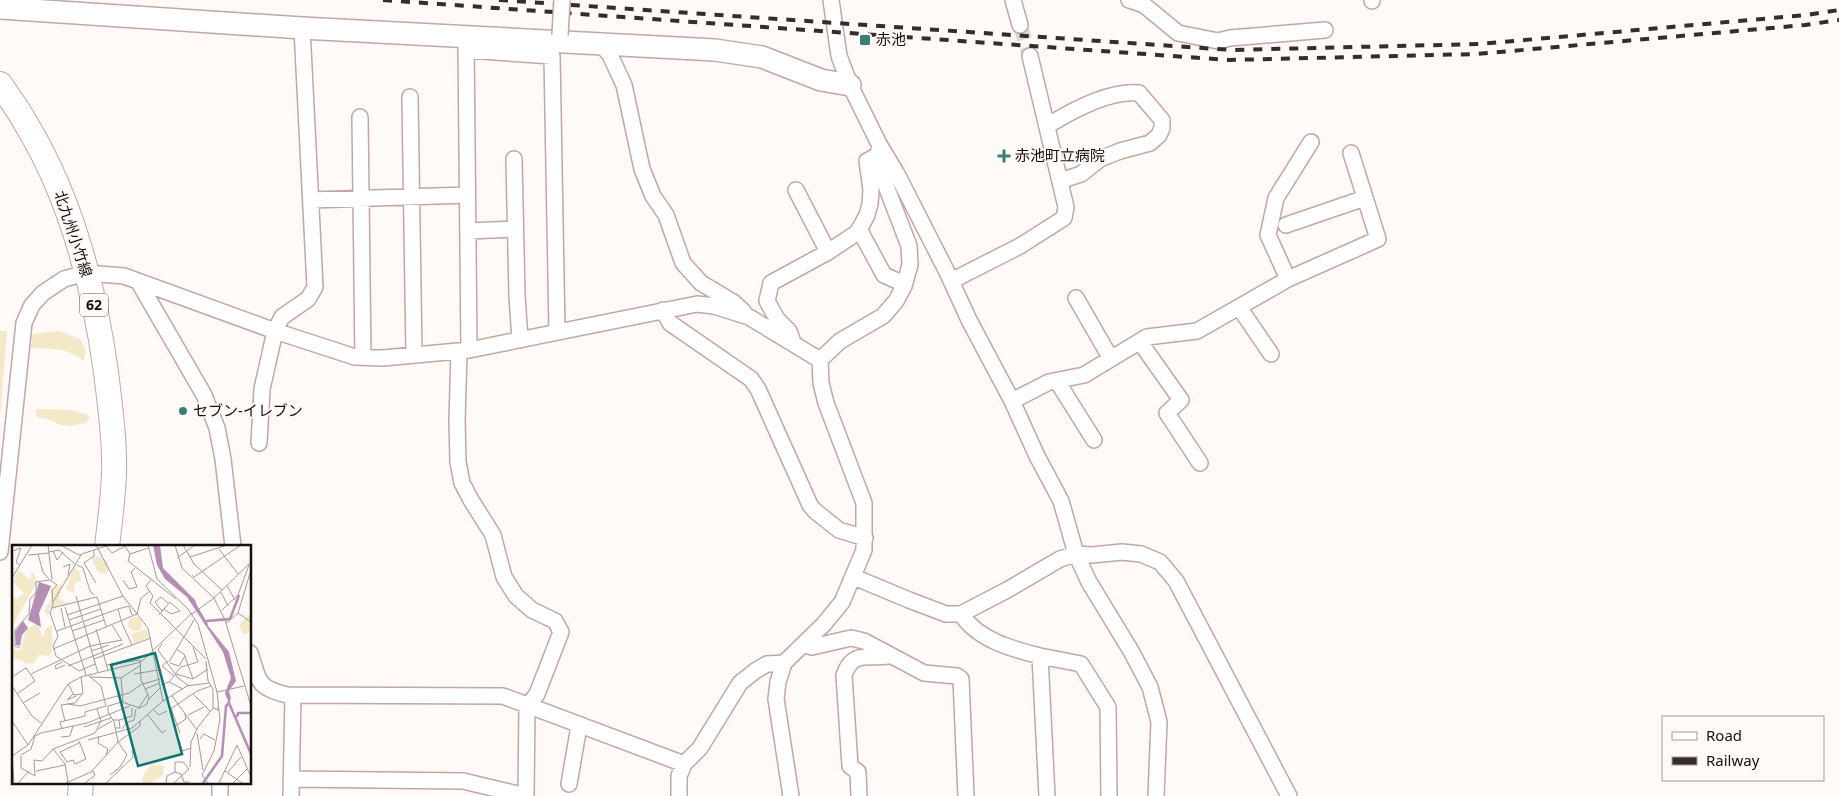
<svg xmlns="http://www.w3.org/2000/svg" width="1839" height="796" viewBox="0 0 1839 796" font-family="'Noto Sans','Noto Sans JP',sans-serif">
  <rect width="100%" height="100%" fill="#fff9f8"/>
  <path fill="#f3e8c7" d="M0,331H7L0,419Z
    M60,331L81,340L86,352L83,361C69,347 49,349 31,348L32,334Z
    M42,409L72,410L90,416L86,423L71,426L60,425L51,420L37,417L35,410Z"/>
  <g fill="none" stroke-linecap="round" stroke-linejoin="round">
    <path stroke="#dcd6d5" stroke-width="15" stroke-dasharray="15 8" stroke-linecap="butt" d="M1020,25L1030,56"/>
    <g stroke="#c2a7a3" stroke-width="18">
      <path id="street" d="M831,0L839,56L850,85L879,144L897,174L947,272L969,320L1012,401L1037,456L1061,501L1076,554L1089,582L1131,651L1150,687L1159,722L1156,796
        M1013,0L1020,25
        M1129,0L1144,5L1178,33L1218,41L1230,38L1325,30
        M1372,0V1
        M466,42L469,350
        M600,43L610,55L624,85L642,169L653,196L666,215L683,263L701,283L733,302L743,311
        M466,50L552,56L557,332
        M410,97L414,355
        M360,117L363,357
        M1047,126C1071,111 1110,90 1139,93L1162,120V128L1159,135L1150,143L1120,151L1100,159L1081,174L1060,181
        M514,159L517,296L520,340
        M796,190L828,252
        M311,200L467,195
        M1286,225L1365,198
        M859,229L884,275L904,284
        M468,231L515,229
        M1288,279L1268,235L1276,198L1311,142
        M138,281L204,395L217,428L223,459L233,546
        M951,281L1020,246L1064,218L1066,207L1030,56
        M1076,298L1111,359
        M1239,307L1271,354
        M663,310L670,323L751,379L758,389L810,505L815,511L839,530L865,538
        M793,342L789,331L777,319L767,301L771,283L828,252L858,232L867,215L870,204L871,190L867,161L880,154
        M1140,342L1181,400L1167,413L1200,463
        M459,351L457,421L458,462L462,483L471,500L493,535L504,577L516,596L532,610L555,621L561,632L537,694L527,707L526,796
        M820,360L840,341L883,316L896,301L904,286L910,265L909,246L883,178L879,150
        M1057,381L1094,440
        M1012,401L1049,382L1084,375L1147,337L1197,331L1288,279L1378,239L1351,153
        M259,443L262,389L275,331L282,317L308,299L315,287L302,28
        M0,552L24,323L32,305L43,293L64,279L86,273L124,276L275,331L355,357L383,358L469,350L697,304L714,306L749,317L820,360
        M854,577L909,600L946,614H961L1007,590L1060,559L1076,554L1092,555L1122,552L1141,554L1160,562L1176,581L1289,796
        M961,614C978,640 1012,649 1040,656L1047,796
        M804,644L812,647L851,638L864,641L924,673L957,676L961,679L966,796
        M250,653C260,681 255,687 287,695L503,696L684,764
        M1040,656L1081,664L1108,707L1109,796
        M291,779L463,781L526,796
        M220,782V796
        M569,784L579,726
        M291,796L293,695
        M679,796V776L684,764L700,748L740,683L755,671L767,664L784,663
        M791,796L776,699L778,682L784,663L824,624L842,602L864,550V503L826,403L821,383L820,360
        M859,796L858,772L850,766L844,675C853,650 868,659 888,656"/>
    </g>
    <g stroke="#c2a7a3" stroke-width="24">
      <path id="secondary" d="M0,8L302,28L715,50L762,57L821,80L850,85"/>
    </g>
    <g stroke="#c2a7a3" stroke-width="26">
      <path id="primary" d="M0,84C8,96 18,109 25,122C71,197 94,285 106,372C110,406 115,441 114,474C113,498 110,522 107,546
        M80,796L81,782"/>
    </g>
    <use href="#street" stroke="#fff" stroke-width="15"/>
    <use href="#secondary" stroke="#fff" stroke-width="21"/>
    <use href="#primary" stroke="#fff" stroke-width="24"/>
    <path stroke="#352c2b" stroke-width="4" stroke-dasharray="9 9" stroke-linecap="butt" d="M383,0L1229,60L1477,54L1805,25L1839,20
      M499,0L1232,50L1480,44L1806,15L1839,10"/>
    <g stroke="#c2a7a3" stroke-width="18" stroke-linecap="butt">
      <path id="street-bridge" d="M560,35L562,0"/>
    </g>
    <use href="#street-bridge" stroke="#fff" stroke-width="15"/>
  </g>
  <g fill="#387f76" stroke="#fff9f8" stroke-width="2">
    <rect x="859" y="34" width="12" height="12" rx="2.5"/>
    <path d="M1001.5 148.5h5v5h5v5h-5v5h-5v-5h-5v-5h5z"/>
    <circle cx="183" cy="411" r="5"/>
  </g>
  <g text-anchor="middle" stroke-width="4" stroke-linejoin="round" paint-order="stroke">
    <rect fill="#fff9f8" stroke="#5e5554" stroke-width="1" x="80" y="293.5" width="28" height="23" rx="4"/>
    <g font-size="14" font-weight="bold" fill="#190f0e">
      <text x="94" y="310">62</text>
    </g>
    <g font-size="15" fill="#190f0e" stroke="#fff9f8" text-anchor="start">
      <text x="876" y="45">赤池</text>
      <text x="1015" y="161">赤池町立病院</text>
      <text x="193" y="416">セブン-イレブン</text>
    </g>
    <g font-size="15" fill="#190f0e" stroke="#fff9f8">
      <text transform="translate(73 234) rotate(72)" y="5">北九州小竹線</text>
    </g>
  </g>
  <g transform="translate(12 545)">
    <rect width="239" height="239" fill="#fff9f8"/>
    <path d="M82,10L94,15L97,23L94,29L86,27L79,13ZM62,22L67,26L69,36L63,38L62,48L55,45V41ZM6,25L19,35V28H22L25,37L0,82V50L5,54L12,48L1,37ZM50,39L47,54L58,59L38,63L36,71L32,66L39,56V44ZM239,68V87L231,89L227,80ZM116 79a7 7 0 1 1 14 0a7 7 0 1 1-14 0ZM25,78L31,92L34,83L40,81V107L37,111L27,110L22,118L16,119L3,113L0,118V84L2,104L8,106L14,85ZM134,84L137,92L123,98L119,89ZM138,220L152,221L151,230L139,238H131L130,233Z" fill="#f3e8c7"/>
    <path d="M141,0H148L151,23L183,55L189,72L217,107L224,136L217,146L219,154H215L213,148L219,133L211,107L175,52L153,34L145,20ZM27,37L39,41L27,68L29,82L16,75ZM11,76L16,83L10,90L8,101L4,100L3,87Z" fill="#b48eb5"/>
    <path fill="none" stroke="#b48eb5" stroke-width="2.5" d="M182,58L195,80M194,76L218,74L227,50M217,151V158L239,209M225,172L226,168H239M191,238L210,211L214,161L217,158"/>
    <path fill="none" stroke="#a39b9a" stroke-width="1" d="M36,0L40,35M48,0L67,10L94,1M84,0L111,51L136,83L151,156M93,0L100,8L113,1L118,9L116,16L164,54M136,0L145,34L176,64L186,79L205,147L208,175L202,206L190,230L196,238M163,0L170,23L202,53L180,69M171,0L182,19L210,45M207,4L226,29M82,5V11L72,18L84,38M0,6L9,3L4,17L8,20M41,6L45,15L51,7M37,7L47,5L64,20M26,9L31,27L37,34M118,9L136,3M16,10L37,8M178,12L215,0M165,13L183,0M239,17L202,53L213,75L239,161M65,20L71,23L78,46L82,50M51,22L58,19L56,30M180,30L182,32L229,0M0,33L20,0M111,35L117,44L125,42L119,27L123,23M139,35L134,41L141,51L138,58L194,114M215,41L223,55M209,47L216,61M64,51L86,128M41,57L69,10M53,62L74,130M40,63L85,52L94,81M49,63L53,82M106,64L117,61L120,70M152,64L159,69L168,66L158,57M210,65L226,50L237,20M150,66L143,57L149,52L156,58M226,68L239,77M55,70L111,51M147,70L158,57M57,75L89,64M109,76L120,100M214,78L226,68L239,25M100,80L110,96M84,84L96,125M45,86L106,64L109,75M60,86L92,75M150,99L146,105L166,133L177,141M8,103L3,101V85L17,69L18,54L24,47V37L38,35L45,40L40,45L41,60L38,68L46,91L41,101L44,111L67,126L83,119M41,104L125,69L129,53L138,46M164,104L172,109L181,134M79,106L97,100M82,114L139,93M156,116L150,121L162,131M194,116L196,136L201,144V163M50,117L43,121L44,124L53,120M157,117L182,75M158,118L167,121L173,111M95,120L128,115L129,135L137,152L135,159L128,163L110,157L96,161V167M56,121L111,99M19,129L78,101L110,95M122,129L146,125M163,129L169,122L186,117L181,102M76,130L89,141L94,161M0,132L14,123L23,136L5,149M78,132L109,133L129,120M109,133L111,157M181,134L196,124M157,137L171,144M56,139L62,150L70,149M131,139L148,134M149,140L157,137L164,129L181,134M0,141L20,171L29,178M133,144L148,138M205,147L232,141M61,149L55,155L64,151M106,149L111,164M181,149L199,167M160,151L185,185M137,154L149,142M11,158L28,148M56,159L68,161L117,148L130,139M159,163L168,188M126,164L136,149M142,165L147,170L155,166M157,165L185,146L199,141M96,167L102,177L106,197L115,210L108,222L98,230M136,170L150,188L154,185M176,170L192,162M101,175H107L108,183H103M107,175L120,171V163M0,176L16,200M53,176L49,160L63,158L71,148L69,132M163,181L174,174L173,169M72,182L99,173M50,184L48,177L73,171V167L94,161M86,184L100,176M110,184L114,178L122,175L124,164M185,188L191,225M87,191L86,198L96,204L94,210M49,192L58,191L61,181M188,194L192,189L203,195M76,195L120,183L151,156L175,141L197,138M167,195L170,206L179,203M67,198L48,207L55,217L61,215L63,219L74,214L67,196M225,200L239,232M41,204L53,219L56,237M9,210L19,204L23,191L29,188L75,178L118,161M0,211L16,200L56,139L69,132L129,117L180,68M9,211V223L23,231L22,215L30,216L41,204L83,188L89,176L85,164M0,212L2,238M178,222L179,197L186,182L201,163L206,165V162M177,224L171,217H163V227L169,229L172,237H177M24,226L53,220M213,226L230,238M216,227L229,212M6,238L17,226M54,238L79,227L106,197L128,181V176M73,238L83,230L80,225M94,238L121,212L120,205M154,238L155,231L163,227M162,238L177,224M207,238L225,200M221,238L235,224"/>
    <path fill="#0f766e" fill-opacity="0.15" stroke="#0f766e" stroke-width="2.5" d="M143,108L170,209L126,221L99,120Z"/>
    <rect width="239" height="239" fill="none" stroke="#190f0e" stroke-width="2.5"/>
  </g>
  <rect x="1662" y="716" width="162" height="65" fill="#fff9f8" stroke="#a39b9a"/>
  <rect x="1672" y="732" width="25" height="8" fill="#ffffff" stroke="#a39b9a"/>
  <text x="1706" y="741" font-size="15" fill="#190f0e">Road</text>
  <rect x="1672" y="757" width="25" height="8" fill="#352c2b" stroke="#a39b9a"/>
  <text x="1706" y="766" font-size="15" fill="#190f0e">Railway</text>
</svg>
